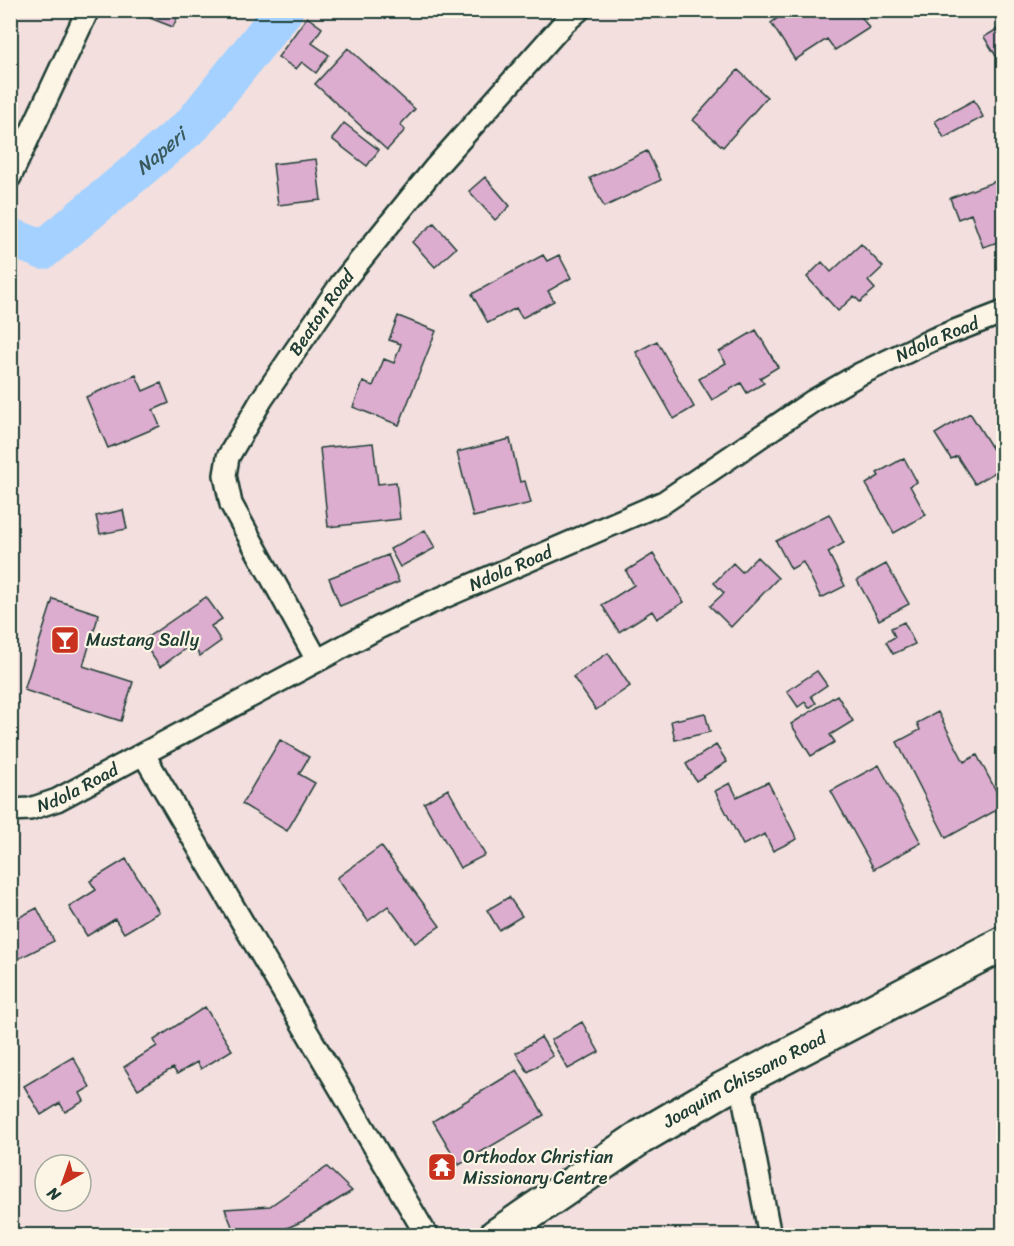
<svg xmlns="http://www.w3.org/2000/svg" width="1014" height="1246" viewBox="0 0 1014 1246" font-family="Sriracha,sans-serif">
  <rect width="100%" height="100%" fill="#f2dfde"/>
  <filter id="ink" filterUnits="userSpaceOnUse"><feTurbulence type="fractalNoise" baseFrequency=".0167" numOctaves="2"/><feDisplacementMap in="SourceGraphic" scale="12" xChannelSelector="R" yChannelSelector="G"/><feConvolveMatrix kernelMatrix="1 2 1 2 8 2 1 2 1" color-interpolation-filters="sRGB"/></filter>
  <g filter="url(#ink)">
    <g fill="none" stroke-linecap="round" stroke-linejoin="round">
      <path stroke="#a4d1ff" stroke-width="39" id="s1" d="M10,237L43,250L193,124L284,10"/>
    </g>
    <path fill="#dcadcf" stroke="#1f3d34" stroke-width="1.5" d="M142,10H191L189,15L180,11L173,27L140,14Z
      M789,10H857L869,28L835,50L827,39L795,60L771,23Z
      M307,17L322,28L312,43L329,55L316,73L302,62L296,69L278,57Z
      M1004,25V52L996,56L984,37Z
      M348,48L415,109L400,125L405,130L387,150L315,84Z
      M738,70L767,97L723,147L693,120Z
      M974,100L983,117L944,138L935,121Z
      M344,123L379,150L367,166L332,139Z
      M647,151L661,180L604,207L590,178Z
      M316,159L321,200L278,205L273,164Z
      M485,177L510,206L495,220L469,191Z
      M1004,178V240L983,247L971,214L958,219L950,198Z
      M434,223L456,248L435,267L412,242Z
      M861,244L883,267L868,281L875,289L860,302L854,296L838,311L807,277L822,262L831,272Z
      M543,255L547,261L559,255L571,278L548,291L554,301L522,318L516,308L488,323L472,294Z
      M398,316L436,331L399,425L353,407L363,382L373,386L384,359L394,363L401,344L389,340Z
      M756,330L778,367L760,378L764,383L747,393L741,383L712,400L699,379L726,363L719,352Z
      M657,341L694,407L674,419L636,352Z
      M136,375L143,391L161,383L169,403L153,410L160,426L108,448L86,397Z
      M970,413L1004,467L975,484L957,456L951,459L935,434Z
      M510,439L520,482L525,481L531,503L473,517L457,452Z
      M373,443L378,484L396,482L400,519L328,527L320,448Z
      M904,458L917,482L910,486L926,515L894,533L866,484L879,476L877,473Z
      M123,510L127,529L100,534L96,516Z
      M829,514L844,543L828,552L845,586L821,598L803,562L791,569L776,541Z
      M425,530L435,548L400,567L390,549Z
      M653,554L684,602L657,619L652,611L619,632L602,605L634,585L626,571Z
      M388,555L399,582L340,606L329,578Z
      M757,557L778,578L731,627L710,606L724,593L714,583L733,563L742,572Z
      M886,564L909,604L879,620L857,580Z
      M206,597L222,619L211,626L221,641L200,656L192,644L160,667L142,641Z
      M53,599L99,614L83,666L133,682L121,721L24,690Z
      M904,622L915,644L893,654L886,642L895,637L891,628Z
      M608,653L630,686L596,710L573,677Z
      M817,671L827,685L811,696L816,703L809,708L805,702L798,707L787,691Z
      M837,695L853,721L830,735L835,742L811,756L791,724Z
      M938,712L964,762L977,755L1004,806L946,838L897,742L920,730L917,723Z
      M705,713L710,732L675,740L671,721Z
      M280,740L309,757L299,774L315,783L287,831L242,804Z
      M716,745L727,762L696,781L686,764Z
      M879,765L921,843L874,869L831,791Z
      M768,782L797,839L773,851L765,834L743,845L715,791L730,783L737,797Z
      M448,789L485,855L460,868L424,803Z
      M381,846L440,926L415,943L388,906L368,921L337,878Z
      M126,859L159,912L124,933L115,919L87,936L69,907L96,890L90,881Z
      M509,897L522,916L499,930L487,910Z
      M37,908L54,941L10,963V922Z
      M205,1007L232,1050L201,1069L197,1062L177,1074L173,1068L138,1089L124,1067L157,1046L154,1040Z
      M582,1022L599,1052L568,1069L551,1040Z
      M541,1037L553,1056L528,1072L516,1053Z
      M73,1057L90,1087L80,1093L84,1101L65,1112L60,1103L41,1115L24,1086Z
      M517,1070L544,1115L459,1165L433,1121Z
      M327,1167L352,1191L303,1221L280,1231L282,1236H236L225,1209L270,1206Z"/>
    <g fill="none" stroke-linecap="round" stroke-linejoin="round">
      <g stroke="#1f3d34" stroke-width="26">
        <g id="minor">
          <path d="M10,177L88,10"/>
          <path id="s2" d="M317,660L231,504L225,475L228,457L262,399L341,284L434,169L564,23L579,10"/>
          <path d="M144,755L427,1236"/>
          <path id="s3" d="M10,810L30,809L57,800L380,627L430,603L664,502L813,401L860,374L934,339L1004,312"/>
          <path d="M740,1080L769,1231L766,1236"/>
        </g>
      </g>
      <g stroke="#1f3d34" stroke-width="38">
        <g id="trunk">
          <path id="s4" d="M496,1236L641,1137L723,1089L1004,943"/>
        </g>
      </g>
      <use href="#minor" stroke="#fcf5e5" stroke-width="21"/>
      <use href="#trunk" stroke="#fcf5e5" stroke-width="33"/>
    </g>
  </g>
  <defs>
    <g id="bar-square" transform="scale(1.5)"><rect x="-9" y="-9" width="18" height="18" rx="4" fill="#c8321e" stroke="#fcf5e5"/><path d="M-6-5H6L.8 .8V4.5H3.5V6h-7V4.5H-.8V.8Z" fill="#fff"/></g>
    <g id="temple-square" transform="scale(1.5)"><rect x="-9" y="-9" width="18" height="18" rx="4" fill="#c8321e" stroke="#fcf5e5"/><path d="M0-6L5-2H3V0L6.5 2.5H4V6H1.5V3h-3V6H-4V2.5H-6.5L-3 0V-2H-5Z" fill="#fff"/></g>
  </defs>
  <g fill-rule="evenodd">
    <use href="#bar-square" x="65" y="640"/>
    <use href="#temple-square" x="442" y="1167"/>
  </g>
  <g text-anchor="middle" stroke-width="4.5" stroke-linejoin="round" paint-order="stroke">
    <g font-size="18" fill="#1f3d34" stroke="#fcf5e5">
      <text dy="6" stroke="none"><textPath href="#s2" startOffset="398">Beaton Road</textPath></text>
      <text dy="6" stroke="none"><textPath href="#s3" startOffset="1044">Ndola Road</textPath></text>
      <text dy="6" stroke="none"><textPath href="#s3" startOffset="558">Ndola Road</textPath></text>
      <text dy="6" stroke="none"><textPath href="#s3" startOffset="72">Ndola Road</textPath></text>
      <text dy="6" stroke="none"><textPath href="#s4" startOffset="294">Joaquim Chissano Road</textPath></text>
    </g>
    <g font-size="18" fill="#1f3d34" stroke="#fcf5e5" text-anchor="start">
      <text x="86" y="646">Mustang Sally</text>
      <text x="463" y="1163">Orthodox Christian<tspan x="463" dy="21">Missionary Centre</tspan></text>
    </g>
    <g font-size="20" font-style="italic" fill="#3a5b5d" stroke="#fcf5e5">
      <text dy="7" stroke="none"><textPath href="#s1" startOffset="189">Naperi</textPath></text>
    </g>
  </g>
  <rect width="1014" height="1246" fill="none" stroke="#fcf5e5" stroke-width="36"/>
  <rect x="18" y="18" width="978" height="1210" fill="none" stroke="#1f3d34" stroke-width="2" filter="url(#ink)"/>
  <g transform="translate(63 1183) rotate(220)"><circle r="28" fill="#fcf5e5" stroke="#a4ab9e" stroke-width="1.5"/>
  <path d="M0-4.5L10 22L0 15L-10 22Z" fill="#c8321e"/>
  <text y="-9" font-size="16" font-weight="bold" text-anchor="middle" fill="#1f3d34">N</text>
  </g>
</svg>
